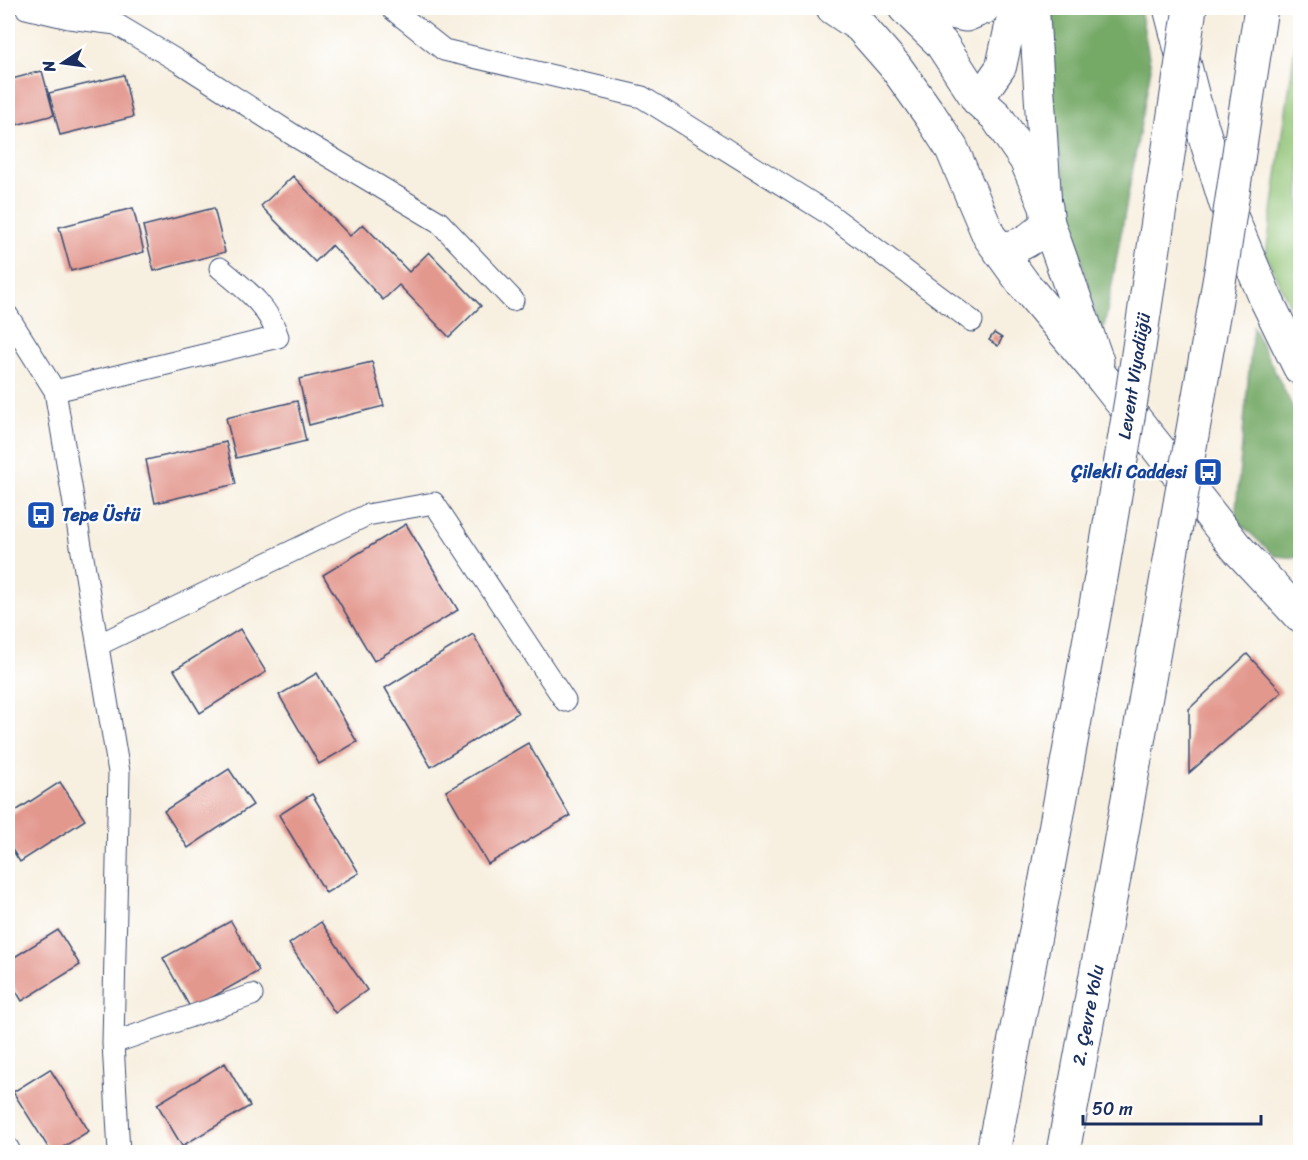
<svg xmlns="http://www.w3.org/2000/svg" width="1308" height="1160" viewBox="0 0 1308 1160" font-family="Sriracha,sans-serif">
  <rect width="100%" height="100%" fill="#fff"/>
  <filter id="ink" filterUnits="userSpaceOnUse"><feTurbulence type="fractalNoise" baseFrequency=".0167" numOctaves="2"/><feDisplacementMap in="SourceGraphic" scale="12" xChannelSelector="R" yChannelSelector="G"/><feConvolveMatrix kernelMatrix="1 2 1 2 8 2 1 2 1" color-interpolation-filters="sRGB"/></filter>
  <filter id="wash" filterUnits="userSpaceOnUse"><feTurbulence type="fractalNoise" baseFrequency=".008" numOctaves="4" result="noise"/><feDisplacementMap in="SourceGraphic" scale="24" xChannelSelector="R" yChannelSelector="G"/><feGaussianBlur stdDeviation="1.35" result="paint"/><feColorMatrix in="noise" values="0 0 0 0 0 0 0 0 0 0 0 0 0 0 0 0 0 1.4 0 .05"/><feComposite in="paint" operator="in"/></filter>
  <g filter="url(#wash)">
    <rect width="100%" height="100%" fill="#f7efdf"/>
    <path fill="#90c374" stroke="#567969" stroke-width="1.5" d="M1300,11V328L1266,255Z"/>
    <path fill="#74a966" stroke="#486c62" stroke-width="1.5" d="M1042,8H1140L1151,68L1102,339L1077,242L1056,133Z
      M1253,327L1300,422V558L1275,556L1235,519Z"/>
    <g id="blocks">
      <path fill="#e3988e" d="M42,71L54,115L8,127V80Z
        M124,75L133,117L60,135L49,93Z
        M293,176L350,236L363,224L409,272L429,252L481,306L449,337L399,285L383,300L332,245L315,262L261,206Z
        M133,208L144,252L71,271L59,227Z
        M214,208L225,252L154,271L143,226Z
        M994,333L1002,338L998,346L989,340Z
        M372,362L384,406L309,425L299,379Z
        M297,401L306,441L236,458L226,418Z
        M226,442L236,484L155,503L146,460Z
        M406,524L458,610L374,661L323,575Z
        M240,629L266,672L200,713L174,670Z
        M473,634L518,713L431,767L385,688Z
        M1247,654L1282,692L1189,773V709Z
        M317,673L357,742L319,764L279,695Z
        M528,743L570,816L488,864L446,791Z
        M229,769L253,805L188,848L164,811Z
        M60,782L85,820L20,862L8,843V816Z
        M312,794L359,873L326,893L279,815Z
        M231,921L259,971L191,1009L163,958Z
        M321,922L367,990L335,1013L289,944Z
        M58,930L80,965L22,1001L8,978V961Z
        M225,1063L250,1106L182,1146L157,1104Z
        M50,1069L89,1131L55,1152H51L13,1092Z"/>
    </g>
  </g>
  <g filter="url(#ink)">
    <use href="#blocks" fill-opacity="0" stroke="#3c4c71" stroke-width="1.5"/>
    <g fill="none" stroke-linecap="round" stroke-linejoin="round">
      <g stroke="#3c4c71" stroke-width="23">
        <path id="minor" d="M26,8L69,18L116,24L181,63L298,138L439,222L513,300
          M391,8L444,50L642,97L829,214L972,321
          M8,316L55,391L119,772L113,1043L119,1152
          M55,391L278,337C268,305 244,288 220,268
          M98,645L367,515L434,503L565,701
          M113,1043L252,995
          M8,1148L10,1152"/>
      </g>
      <g stroke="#3c4c71" stroke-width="32">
        <path id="secondary" d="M1034,8L1046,198
          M978,100L1001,67L1014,8"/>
      </g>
      <g stroke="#3c4c71" stroke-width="35">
        <path id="primary" d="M833,8L860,26L895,66L930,115L952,149L989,236L1023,283L1104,380L1236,547L1300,616
          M905,8L941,43L978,100L996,116L1026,160L1046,207L1048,223L1097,361
          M932,8L966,15L983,8
          M989,236L999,248C1020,249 1034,237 1048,223"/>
      </g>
      <g stroke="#3c4c71" stroke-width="35">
        <path id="motorway" d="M1170,8L1194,101L1226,204L1266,299L1300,368
          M993,1152L1045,884
          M1063,1152L1114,878"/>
      </g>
      <use href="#minor" stroke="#fff" stroke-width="21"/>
      <use href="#secondary" stroke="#fff" stroke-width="30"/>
      <use href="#primary" stroke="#fff" stroke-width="33"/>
      <use href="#motorway" stroke="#fff" stroke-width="33"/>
      <g stroke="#3c4c71" stroke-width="35" stroke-linecap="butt">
        <path id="motorway-bridge" d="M1114,878L1222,265L1261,8
          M1045,884L1102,572L1132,394L1190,8"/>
      </g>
      <use href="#motorway-bridge" stroke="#fff" stroke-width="33"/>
    </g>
  </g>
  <defs>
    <g id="bus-square" transform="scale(1.5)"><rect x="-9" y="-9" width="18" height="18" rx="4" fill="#1a4fb4" stroke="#fff"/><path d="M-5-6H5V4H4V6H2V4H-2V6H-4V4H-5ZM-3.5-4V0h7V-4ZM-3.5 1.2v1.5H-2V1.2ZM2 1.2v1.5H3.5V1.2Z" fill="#fff"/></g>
  </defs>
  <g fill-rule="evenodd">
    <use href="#bus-square" x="1208" y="472"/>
    <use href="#bus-square" x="41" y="515"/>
  </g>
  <g text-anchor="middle" stroke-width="4.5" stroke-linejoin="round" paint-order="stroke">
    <g font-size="18" fill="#1b2f5e" stroke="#fff">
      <text transform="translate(1134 376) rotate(-81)" y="6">Levent Viyadüğü</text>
      <text transform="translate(1088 1015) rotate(-79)" y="6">2. Çevre Yolu</text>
    </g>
    <g font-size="18" font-weight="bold" fill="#164399" stroke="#fff" text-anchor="end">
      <text x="1187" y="478">Çilekli Caddesi</text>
      <text x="62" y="521" text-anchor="start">Tepe Üstü</text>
    </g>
  </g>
  <rect width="1308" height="1160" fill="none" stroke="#fff" stroke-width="30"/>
  <g transform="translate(63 63) rotate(257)" stroke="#ffffff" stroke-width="4.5" paint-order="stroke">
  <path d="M0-4.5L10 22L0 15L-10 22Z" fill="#1b2f5e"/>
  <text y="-9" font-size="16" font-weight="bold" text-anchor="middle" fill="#1b2f5e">N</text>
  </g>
  <path d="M1083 1115v9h178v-9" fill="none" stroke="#1b2f5e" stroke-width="3"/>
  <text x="1092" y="1115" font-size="18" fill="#1b2f5e" stroke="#ffffff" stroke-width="4.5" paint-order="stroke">50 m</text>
</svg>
